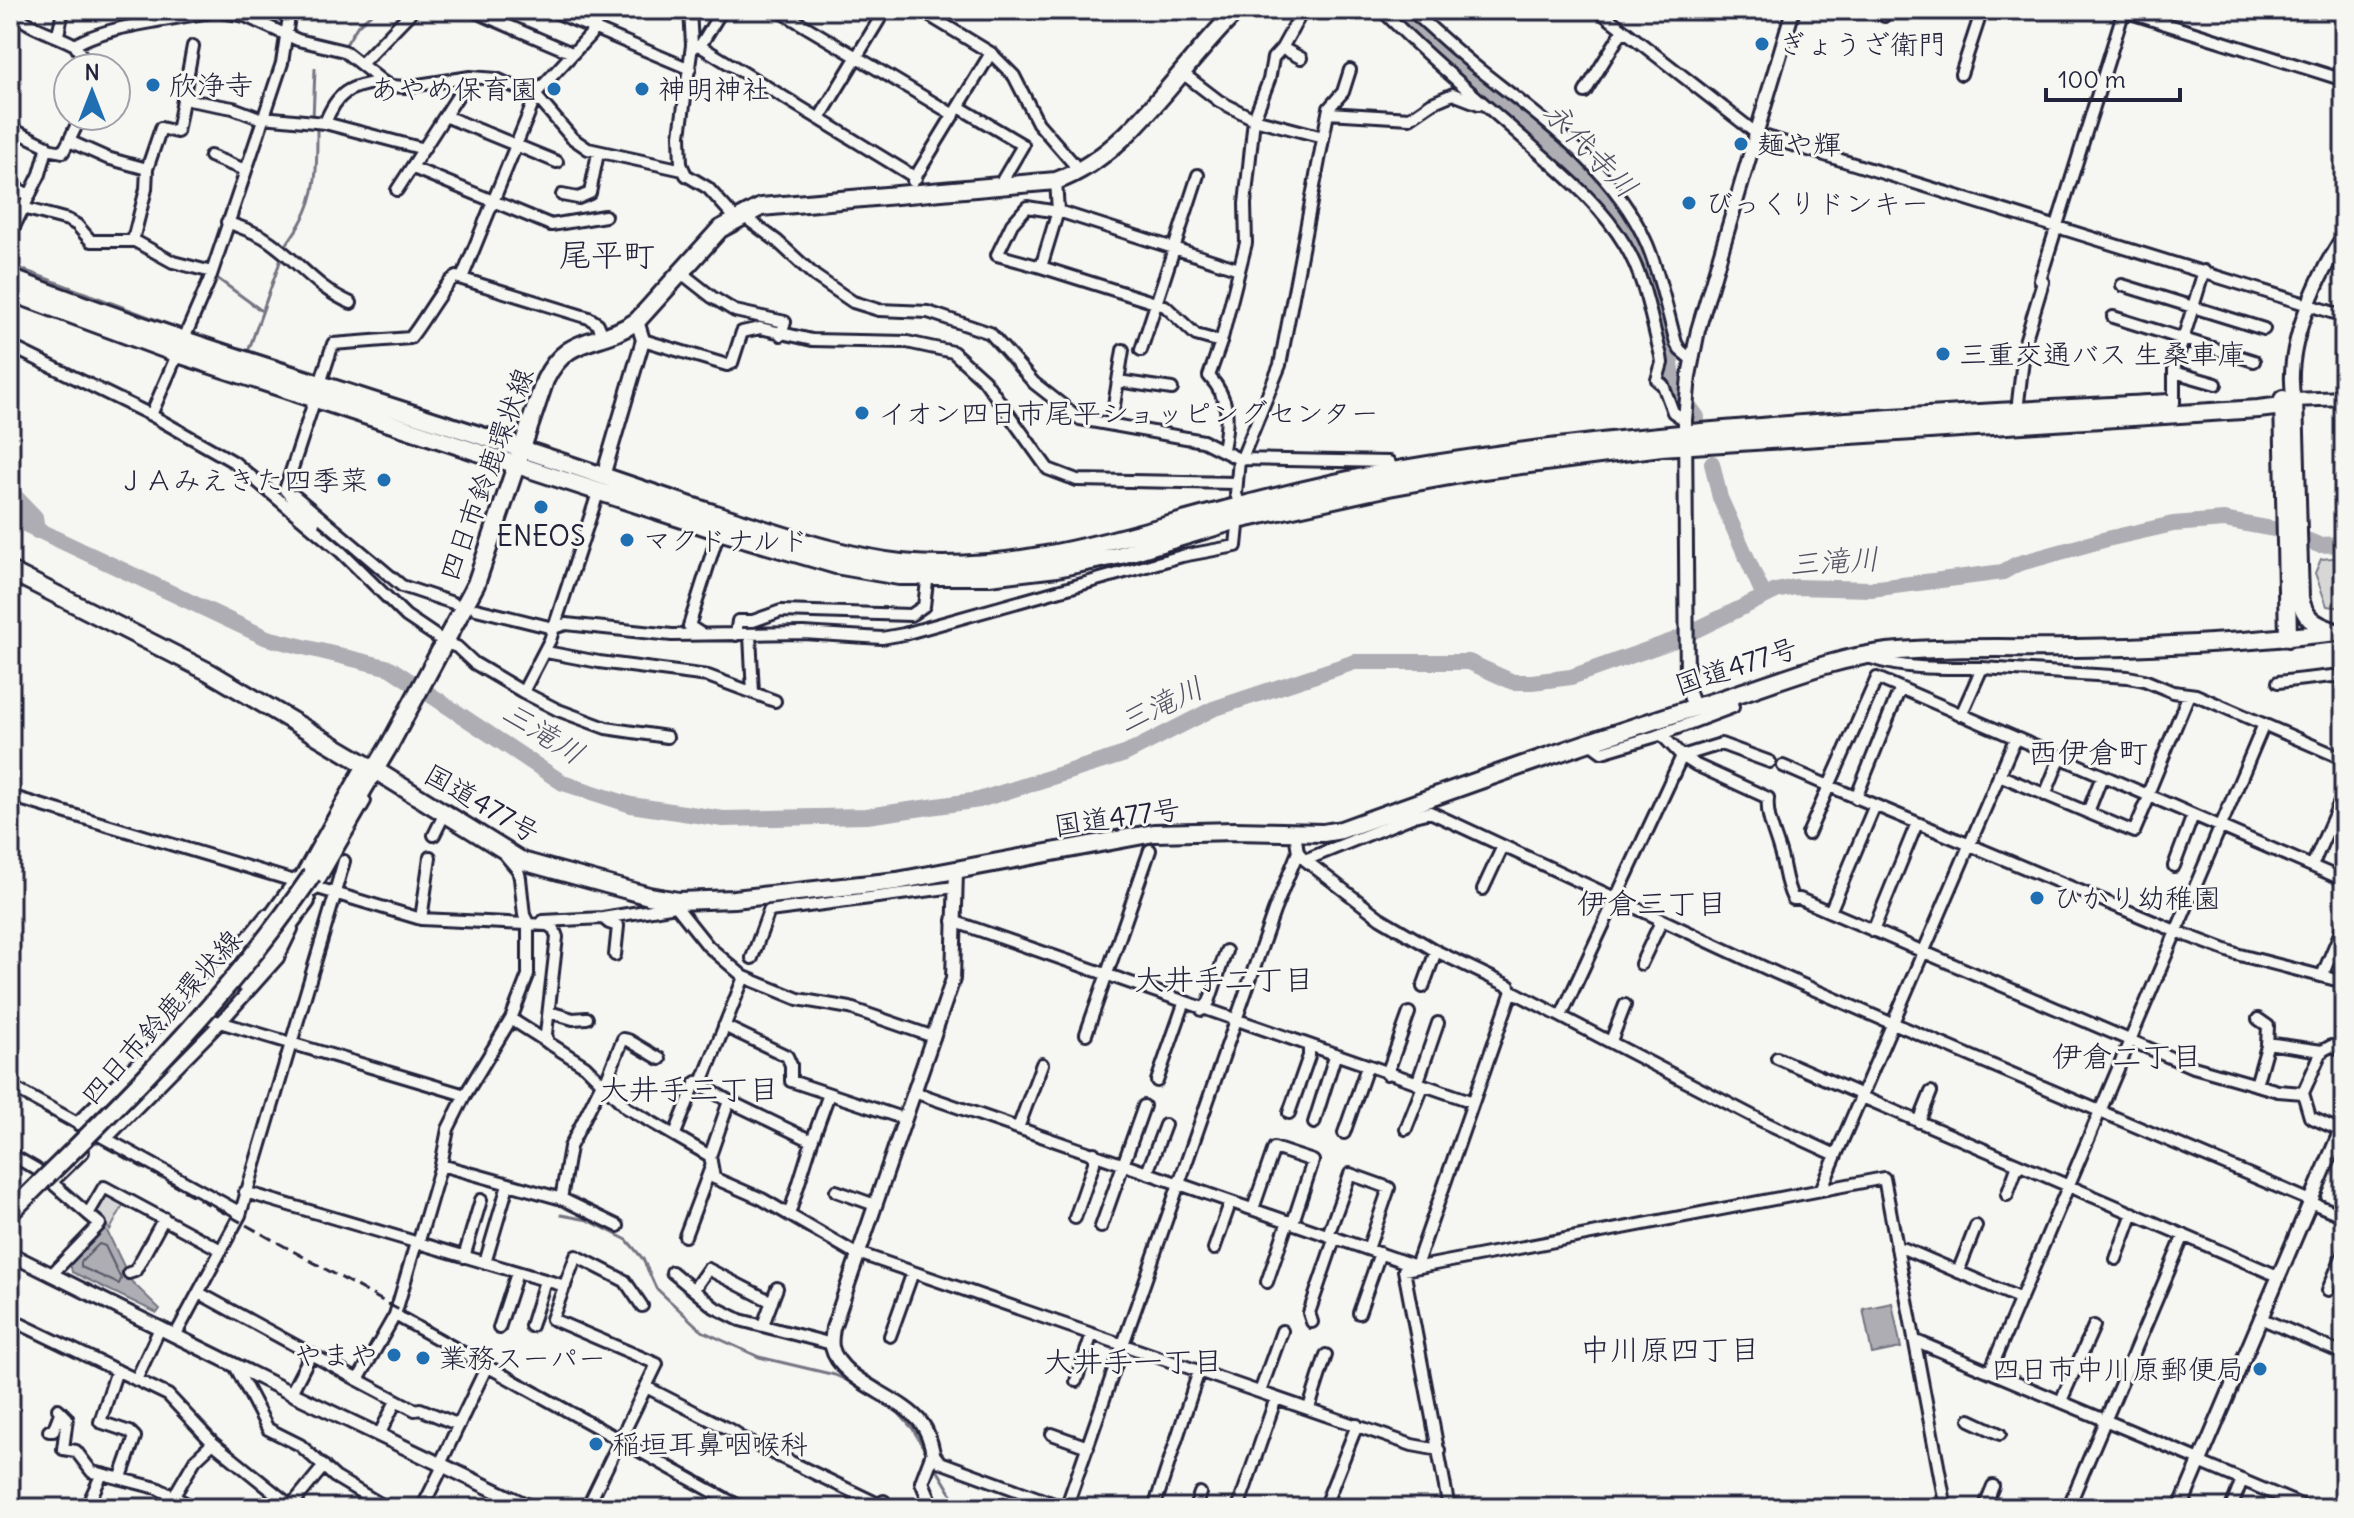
<svg xmlns="http://www.w3.org/2000/svg" width="2354" height="1518" viewBox="0 0 2354 1518" font-family="Delius,'Klee One',sans-serif">
  <rect width="100%" height="100%" fill="#f6f6f2"/>
  <filter id="ink" filterUnits="userSpaceOnUse"><feTurbulence type="fractalNoise" baseFrequency=".0125" numOctaves="2"/><feDisplacementMap in="SourceGraphic" scale="16" xChannelSelector="R" yChannelSelector="G"/><feConvolveMatrix kernelMatrix="1 2 1 2 8 2 1 2 1" color-interpolation-filters="sRGB"/></filter>
  <g filter="url(#ink)">
    <path fill="#d7d7d7" stroke="#7c7c89" stroke-width="2" d="M2344,557V608L2327,606L2315,573L2321,559Z
      M109,1194L125,1202L110,1230L94,1211L104,1196Z"/>
    <path fill="#adadb3" stroke="#757583" stroke-width="2" d="M106,1229L131,1281L160,1309L157,1313L72,1272L70,1263L102,1230Z
      M1892,1303L1901,1348L1872,1354L1863,1309Z"/>
    <g fill="none" stroke-linecap="round" stroke-linejoin="round">
      <path stroke="#5a5a6b" stroke-width="2" d="M99,1244L105,1246L121,1279L119,1284L81,1267V1262Z"/>
      <path stroke="#757583" stroke-width="3" d="M1607,10L1727,102
        M341,47L345,46L358,25L376,10
        M313,119L315,69
        M1892,171L2053,221L2056,218
        M284,249C289,239 296,232 301,222C318,194 317,160 317,129
        M10,265L181,329
        M214,276L262,311
        M228,347L233,346L319,373
        M248,352L282,256
        M328,378L518,437
        M534,444L591,464
        M561,1215L588,1220L627,1240L643,1259L656,1288L702,1331L759,1357L835,1375L857,1385
        M894,1408L913,1429L928,1456
        M933,1463L960,1508"/>
      <path stroke="#adadb3" stroke-width="16" d="M1395,10L1443,56L1525,122L1597,191L1619,218L1637,247L1646,271L1668,346L1675,387L1697,417
        M1712,463L1720,498L1764,596
        M10,491L35,517L37,531
        M10,517L267,638L390,668L563,783L631,805L723,819L867,816L979,800L1125,754L1213,709L1355,662H1469L1513,682H1532L1571,677L1675,640L1776,591L1795,587L1871,589L2003,572L2017,564L2107,539L2173,524L2224,520L2284,531L2319,545L2344,544"/>
      <g stroke="#22223b" stroke-width="16">
        <path id="minor" d="M12,10C28,29 54,33 75,45C105,26 168,20 204,13L216,11L245,16L298,40L344,51L383,82L392,86L405,87L470,77L497,79L537,97L572,138L588,149L683,170
          M471,10L572,53
          M550,10L690,69
          M690,10L692,45L680,135L681,164L686,175L708,188L736,219
          M778,10L954,115
          M920,10L991,53L1014,76L1038,123L1073,163L1078,173
          M1382,10C1429,59 1482,101 1533,147C1566,176 1602,206 1625,245C1645,278 1651,319 1661,356L1662,363L1657,380L1663,385L1673,412L1685,420
          M1411,10C1434,30 1456,51 1480,70C1542,119 1614,169 1647,244C1660,275 1667,310 1676,343L1680,350L1692,360
          M1598,10L1757,134L2344,316
          M2121,10L2344,80
          M1884,16L1886,10
          M58,35L63,10
          M75,45L84,60L85,68
          M692,45L700,46L916,178
          M700,46L722,10
          M1282,48L1301,58
          M361,64L413,10
          M1181,72L1219,101L1254,119L1323,137
          M1961,74L1982,10
          M1585,92L1623,30
          M183,99L233,108L262,119
          M959,107L1023,145L999,186
          M1328,113L1410,118L1432,103L1453,94L1479,104
          M445,116L557,162
          M263,117L325,123L424,149
          M819,119L885,10
          M325,123C337,92 350,85 383,82
          M10,128L45,145L47,149L63,152L69,141L107,158L147,169L146,189L133,240L173,262L212,272
          M69,141L81,116
          M210,156L245,170
          M413,168L551,225L605,216
          M147,169L161,128L177,132L193,46
          M913,181L991,53
          M1056,181L1058,211L1041,267L1165,306L1196,335L1221,342
          M10,185L29,195
          M397,190L470,77
          M562,195L578,198L590,193L598,153
          M23,208L68,220L77,225L91,241H135
          M1058,211L1239,269
          M742,215L777,241L815,276L853,302L879,310L928,312L990,333L1034,383L1080,419L1203,441L1239,459
          M227,222C239,227 252,231 263,237C297,258 312,286 351,303
          M10,235L40,174L47,149
          M1041,267L997,255L1012,224L1027,207L1058,212
          M679,271L712,297L735,311L785,322L781,335
          M462,278L538,91L590,35L602,10
          M2122,285L2264,329
          M2113,317L2254,361
          M643,340L727,365L732,363L742,332L760,328L812,340L907,342L953,352L984,380L1048,469L1077,480L1236,483
          M10,346L151,415L234,462L341,552L406,616L446,643L457,647L474,663L523,692L558,710L606,728L667,737
          M1141,350L1198,175
          M2174,372L2216,384
          M1118,381L1172,389
          M2174,403V369L2204,271
          M2017,411L2025,342L2043,282L2040,280L2124,10
          M151,415L209,281L282,63L290,10
          M1111,424L1123,350
          M1223,449C1229,419 1230,399 1209,376L1221,342L1246,243L1245,204L1254,119L1269,80L1273,58L1282,48L1303,10
          M1242,458L1280,365L1328,113L1329,108L1343,92L1350,70
          M1239,459L1389,462L1394,471
          M295,496L402,586L453,603
          M314,523L285,490L333,344L410,338C422,325 445,281 456,277L589,318L598,324L603,336
          M476,609L553,628L566,624L672,635L803,633L882,638L904,634L1182,556L1236,546L1240,506L1236,494L1239,459
          M700,633L689,626L719,531
          M736,635L738,621H753L781,611L911,615L924,606L928,574
          M750,635L753,693
          M546,652L599,662L708,676L775,701
          M1871,658C1906,670 1946,668 1982,668
          M2278,682L2332,676L2344,677
          M523,692L550,640L599,490
          M1961,715L1982,668L2128,677L2144,680L2173,692L2196,695L2344,759
          M1661,734L1682,756L1696,765L1768,798C1766,816 1774,832 1779,849C1785,866 1784,881 1793,899H1800L2190,1066L2278,1091L2303,1093L2322,1051L2331,1046L2344,1050
          M1587,741L1602,752L1656,736L1733,707L1730,696
          M1783,766L1829,786L1808,834
          M1999,775L2134,832L2149,797
          M2045,795L2060,758
          M10,796L421,919L548,925L554,929L557,937L546,1034L548,1043
          M2147,796L2189,694
          M1856,798L1897,696L1902,689
          M2088,812L2102,776
          M1295,833L1298,852L1305,860L1380,918L1436,951L1509,986L1512,991L1762,1121L1836,1155
          M434,835L445,813
          M1305,860L1414,816L1430,812L1776,973L1893,1024
          M2174,866L2193,815
          M2312,866L2344,793
          M2344,880L1877,678L1829,786L2178,932L2236,954L2344,982
          M298,881L364,763
          M1483,889L1503,846
          M313,891L365,801
          M335,892L344,861
          M676,906L708,946L744,977L798,999L850,1008L934,1037
          M1830,912L1875,805
          M603,918L609,923L618,926L615,955
          M421,919L430,857
          M543,921L603,918L676,906
          M953,921L1473,1102
          M1873,931L1917,823
          M752,958L769,911L955,887
          M1641,964L1659,926V919
          M2322,976L2344,924
          M744,977L701,1085L729,1101L812,1141L789,1215
          M1423,987L1436,951
          M1202,1010L1209,1002L1226,951
          M549,1012L573,1019L587,1018
          M196,1015L465,1095
          M1561,1016L1682,756L1721,744L1770,762
          M511,1019L585,1066L627,1108L710,1156L714,1178L762,1199L858,1255
          M1893,1023L2311,1201
          M724,1026L787,1056L791,1065V1081L905,1119
          M1086,1034L1150,850
          M1611,1041L1625,1005
          M2267,1043L2322,1051
          M1777,1058L1862,1095
          M1387,1074L1409,1013
          M1157,1081L1184,1004
          M1417,1084L1438,1023
          M2256,1085L2267,1046L2268,1026L2258,1019
          M10,1086L239,1212
          M604,1086L623,1039L628,1040L660,1059
          M914,1092L1416,1266
          M2303,1093L2310,1117L2341,1131
          M1862,1097L2278,1276
          M1289,1113L1309,1056V1047
          M1919,1122L1931,1092
          M77,1123L176,1025L266,915
          M1314,1123L1335,1056
          M1018,1128L1042,1064
          M1406,1129L1423,1086
          M1344,1133L1367,1067
          M675,1134L695,1084L697,1082L701,1085
          M106,1139L220,1023L278,958L292,929
          M812,1141L829,1094
          M10,1154L36,1169L88,1214L104,1187L221,1250
          M710,1156L729,1101
          M441,1165L562,1199L618,1226
          M1147,1173L1165,1125
          M52,1182L83,1152
          M1821,1190L2015,739
          M836,1191L875,1205
          M245,1192L565,1286
          M2007,1195L2018,1165
          M561,1199L570,1147L602,1083
          M2310,1202L2344,1216
          M1253,1209L1274,1148L1313,1161L1293,1222
          M1075,1218L1094,1163V1153
          M1101,1227L1144,1106
          M1328,1235L1350,1174L1389,1188L1368,1249
          M685,1236L711,1167
          M418,1244L441,1165L448,1129L465,1095L511,1019L528,975V923L524,915L520,878L518,870L506,856
          M1897,1248L1905,1249L2021,1299
          M1214,1249L1228,1209V1201
          M858,1253L1412,1445L1439,1450
          M464,1257L481,1200
          M2116,1259L2133,1213
          M485,1263L508,1185
          M1416,1266L1512,991
          M672,1272L714,1307L740,1320L832,1344
          M1958,1272L1976,1226
          M129,1273L135,1271L164,1218
          M51,1275L100,1224L88,1214
          M1267,1282L1288,1221
          M694,1289L708,1269L772,1302
          M2328,1290L2344,1252
          M199,1293L311,1354
          M1359,1313L1380,1253
          M395,1315L416,1243
          M2260,1318L2344,1354
          M10,1319L168,1395L213,1443L291,1506L324,1466
          M1312,1322L1309,1313L1335,1237
          M763,1325L777,1288
          M531,1326L545,1281
          M499,1328L517,1273
          M175,1336L240,1215L336,892
          M890,1336L913,1272
          M1914,1340L2200,1460
          M234,1364L268,1429L300,1445L335,1477L387,1508
          M117,1370L100,1422L130,1432L135,1437L121,1477
          M1990,1371L2264,724
          M136,1380L160,1328
          M358,1380L415,1410L420,1409L459,1425
          M1076,1381L1092,1334
          M646,1387L736,1433L737,1436L878,1504L884,1501
          M1260,1392L1282,1331
          M291,1393L311,1354L358,1380L395,1315L742,1508
          M2061,1401L2094,1326
          M1309,1408L1326,1355
          M58,1409L67,1418L63,1449L76,1451L92,1472L102,1474
          M1970,1420L2000,1434
          M49,1431H53L60,1413
          M1052,1434L1088,1447
          M379,1435L396,1401
          M933,1453L940,1462L1065,1508
          M2199,1462L2308,1508
          M440,1464L487,1366
          M174,1496L195,1460L213,1443
          M1326,1503L1357,1425
          M86,1508L102,1474L157,1488L195,1508
          M422,1508L443,1466
          M587,1508L657,1364L552,1319L576,1256L625,1281L642,1306
          M1066,1508L1274,911L1298,852
          M1154,1508L1199,1371
          M1195,1508L1200,1493
          M1238,1508L1276,1398
          M1449,1508L1404,1270L1884,1178L1946,1508
          M1984,1508L1993,1486
          M2068,1508L2184,1235
          M2231,1508L2242,1480
          M2343,1508L2344,1506"/>
      </g>
      <g stroke="#22223b" stroke-width="18">
        <path id="tertiary" d="M2344,235C2317,277 2283,349 2294,400L2344,398
          M603,476L643,340L637,321
          M1694,707L1687,687L1685,420L1689,376L1698,330L1793,10
          M10,1254L291,1393L532,1508
          M933,1508L922,1482L933,1453C931,1443 928,1432 922,1424C900,1395 840,1382 832,1347C831,1342 832,1334 833,1328L953,979L956,871
          M2180,1508L2344,1123"/>
      </g>
      <g stroke="#22223b" stroke-width="22">
        <path id="primary" d="M312,875L389,746L476,584L545,380C568,333 599,347 637,321L720,229L761,207L1056,181C1132,154 1180,64 1238,10
          M261,933L298,881
          M244,983L306,901
          M10,1213L41,1182"/>
      </g>
      <g stroke="#22223b" stroke-width="22">
        <path id="trunk" d="M10,278C181,343 355,394 528,451C602,475 676,502 750,525C800,541 849,557 901,563C1019,575 1128,534 1240,506C1293,492 1349,479 1403,469C1656,427 1913,416 2169,403
          M10,292L178,354L719,531L836,565L899,576H989L1057,568L1121,555L1238,520L1389,487L1483,470L1661,447L2258,409L2283,406L2294,400
          M2283,399L2288,638
          M2294,400L2300,598C2304,617 2313,624 2331,630
          M10,571L209,672L375,770L522,861L649,896L678,901L734,899L897,881L1154,833L1235,831L1323,833L1341,830C1468,784 1596,738 1725,698C1779,681 1832,658 1888,652C1951,646 2014,649 2076,648C2164,647 2250,642 2337,632L2344,633"/>
      </g>
      <use href="#minor" stroke="#f6f6f2" stroke-width="10"/>
      <use href="#tertiary" stroke="#f6f6f2" stroke-width="12"/>
      <use href="#primary" stroke="#f6f6f2" stroke-width="16"/>
      <use href="#trunk" stroke="#f6f6f2" stroke-width="16"/>
      <path stroke="#22223b" stroke-width="3" stroke-dasharray="12 6" stroke-linecap="butt" d="M10,1094L756,1508"/>
      <g stroke="#22223b" stroke-width="22" stroke-linecap="butt">
        <path id="primary-bridge" d="M41,1182C139,1086 234,989 312,875"/>
      </g>
      <use href="#primary-bridge" stroke="#f6f6f2" stroke-width="16"/>
    </g>
  </g>
  <g fill="#1f6fb2" stroke="#f6f6f2" stroke-width="3">
    <circle cx="1762" cy="44" r="8"/>
    <circle cx="153" cy="85" r="8"/>
    <circle cx="554" cy="89" r="8"/>
    <circle cx="642" cy="89" r="8"/>
    <circle cx="1741" cy="144" r="8"/>
    <circle cx="1689" cy="203" r="8"/>
    <circle cx="1943" cy="354" r="8"/>
    <circle cx="862" cy="413" r="8"/>
    <circle cx="384" cy="480" r="8"/>
    <circle cx="541" cy="507" r="8"/>
    <circle cx="627" cy="540" r="8"/>
    <circle cx="2037" cy="898" r="8"/>
    <circle cx="394" cy="1355" r="8"/>
    <circle cx="423" cy="1358" r="8"/>
    <circle cx="2260" cy="1369" r="8"/>
    <circle cx="596" cy="1444" r="8"/>
  </g>
  <g text-anchor="middle" stroke-width="6" stroke-linejoin="round" paint-order="stroke">
    <g font-size="28" fill="#22223b" stroke="#f6f6f2" text-anchor="start">
      <text x="1778" y="54">ぎょうざ衛門</text>
      <text x="169" y="95">欣浄寺</text>
      <text x="538" y="99" text-anchor="end">あやめ保育園</text>
      <text x="658" y="99">神明神社</text>
      <text x="1757" y="154">麺や輝</text>
      <text x="1705" y="213">びっくりドンキー</text>
      <text x="1959" y="364">三重交通バス 生桑車庫</text>
      <text x="878" y="423">イオン四日市尾平ショッピングセンター</text>
      <text x="368" y="490" text-anchor="end">ＪＡみえきた四季菜</text>
      <text x="541" y="546" text-anchor="middle">ENEOS</text>
      <text x="643" y="550">マクドナルド</text>
      <text x="2053" y="908">ひかり幼稚園</text>
      <text x="378" y="1365" text-anchor="end">やまや</text>
      <text x="439" y="1368">業務スーパー</text>
      <text x="2244" y="1379" text-anchor="end">四日市中川原郵便局</text>
      <text x="612" y="1454">稲垣耳鼻咽喉科</text>
    </g>
    <g font-size="28" fill="#22223b" stroke="#f6f6f2">
      <text transform="translate(486 474) rotate(-70)" y="10">四日市鈴鹿環状線</text>
      <text transform="translate(1736 666) rotate(-18)" y="10">国道477号</text>
      <text transform="translate(482 803) rotate(30)" y="10">国道477号</text>
      <text transform="translate(1117 817) rotate(-8)" y="10">国道477号</text>
      <text transform="translate(161 1017) rotate(-48)" y="10">四日市鈴鹿環状線</text>
    </g>
    <g font-size="30" font-style="italic" fill="#535365" stroke="#f6f6f2">
      <text transform="translate(1590 150) rotate(46)" y="10">永代寺川</text>
      <text transform="translate(1834 562) rotate(-4)" y="10">三滝川</text>
      <text transform="translate(1161 705) rotate(-25)" y="10">三滝川</text>
      <text transform="translate(543 733) rotate(32)" y="10">三滝川</text>
    </g>
    <g font-size="30" fill="#22223b" stroke="#f6f6f2">
      <text x="2088" y="763">西伊倉町</text>
      <text x="1652" y="914">伊倉三丁目</text>
      <text x="1224" y="990">大井手二丁目</text>
      <text x="2127" y="1067">伊倉二丁目</text>
      <text x="689" y="1100">大井手三丁目</text>
      <text x="1670" y="1360">中川原四丁目</text>
      <text x="1133" y="1372">大井手一丁目</text>
    </g>
    <g font-size="32" fill="#22223b" stroke="#f6f6f2">
      <text x="607" y="266">尾平町</text>
    </g>
  </g>
  <rect width="2354" height="1518" fill="none" stroke="#f6f6f2" stroke-width="40"/>
  <rect x="20" y="20" width="2314" height="1478" fill="none" stroke="#22223b" stroke-width="3" filter="url(#ink)"/>
  <g transform="translate(92 92)"><circle r="38" fill="#f6f6f2" stroke="#a1a1a9" stroke-width="2"/>
  <path d="M0-6L14 30L0 20L-14 30Z" fill="#1f6fb2"/>
  <text y="-12" font-size="22" font-weight="bold" text-anchor="middle" fill="#22223b">N</text>
  </g>
  <path d="M2046 88v12h134v-12" fill="none" stroke="#22223b" stroke-width="4"/>
  <text x="2058" y="88" font-size="24" fill="#22223b" stroke="#f6f6f2" stroke-width="6" paint-order="stroke">100 m</text>
</svg>
